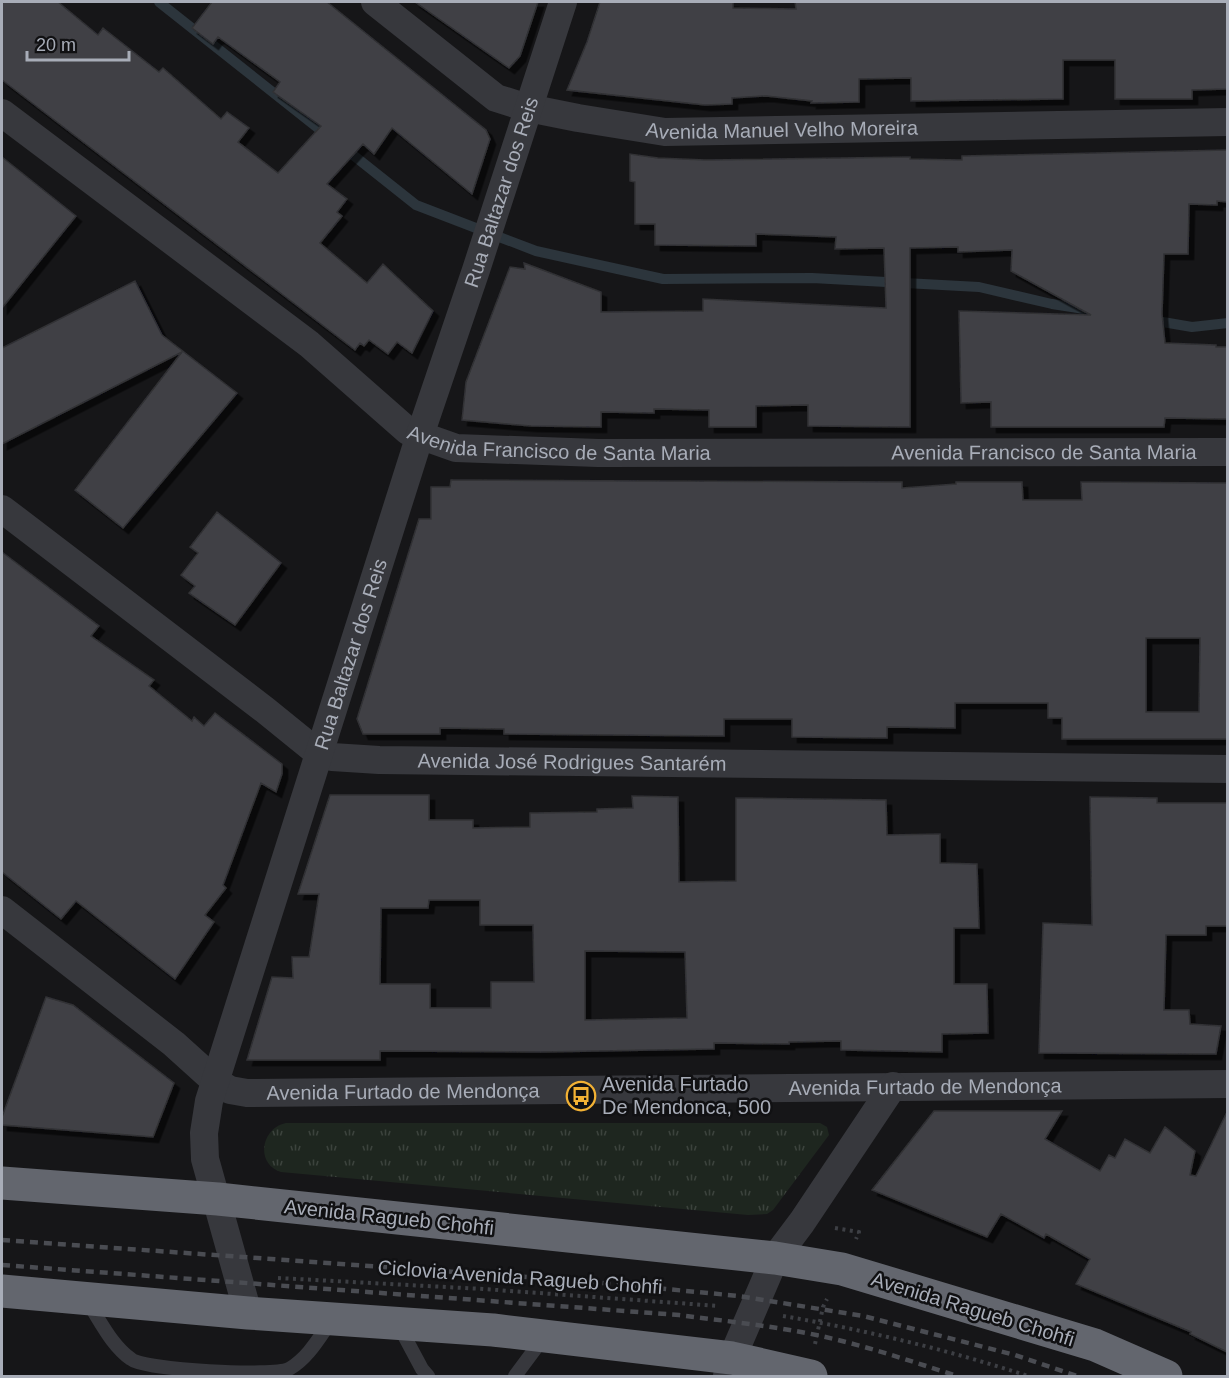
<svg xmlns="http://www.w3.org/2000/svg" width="1229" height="1378" viewBox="0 0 1229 1378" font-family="Helvetica,sans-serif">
  <defs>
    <pattern id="park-tufts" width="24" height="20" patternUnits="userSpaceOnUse" patternTransform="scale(1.5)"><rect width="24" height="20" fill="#1e261f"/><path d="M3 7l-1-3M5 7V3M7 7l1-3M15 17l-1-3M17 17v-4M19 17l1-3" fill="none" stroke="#3c433d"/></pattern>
    <filter id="shadow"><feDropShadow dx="5.5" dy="5.5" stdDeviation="0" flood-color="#0009"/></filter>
  </defs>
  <rect width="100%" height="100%" fill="#161618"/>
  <path fill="url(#park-tufts)" d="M286,1123H820L827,1127L829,1135L773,1210L767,1214L748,1215L281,1172C255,1164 261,1128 286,1123Z"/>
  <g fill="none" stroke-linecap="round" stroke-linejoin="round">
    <path stroke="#2c353c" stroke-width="10" d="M159,2L328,136
      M343,147L416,205L536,251L663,279L812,278L979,287L1052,304L1091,310
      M1151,320L1192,327L1228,323"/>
  </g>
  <path fill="#404145" stroke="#303034" stroke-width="1.5" fill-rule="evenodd" filter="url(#shadow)" d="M2,2H58L98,35L103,28L159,72L163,68L221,119L227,112L249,128L238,142L278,173L321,126L273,92L280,82L218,37L213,44L192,28L212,2H327L486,130L490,139L472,194L392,128L374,154L363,144L327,184L347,199L337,212L342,216L320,243L367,283L383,264L433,311L412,353L397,342L388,354L369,340L364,346L360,343L355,350L2,80Z
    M415,2H538L520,56L509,68Z
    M600,2H733V8L796,9L795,2H1227V89L1192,90V99H1115V60H1063V99L911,101V78L859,79V102L811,103L812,101L766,96L732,98V104L705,105L567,90L587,42Z
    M1227,150V202L1217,201V205L1189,204L1188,254H1164L1162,314L1165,343L1216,345V347H1227V419L1165,418L1164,427H991V402L961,403L959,311L1091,315L1011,271L1012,250L958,252V247L910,248V427L808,426V405L756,406V427H709V410L654,409V413L601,412V427L531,426L462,420L466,382L510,267L525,269L524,263L601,292V312L703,311V299L886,308L884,248L835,249L836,237L756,234V246L655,245V224H635V182L630,181V154L658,158L706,160L910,157V159L962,160V156Z
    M2,157L76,216L2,308Z
    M135,281L162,335L237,393L123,528L75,490L182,352L2,444V348Z
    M451,480L902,482V488L956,484V482H1022L1023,500H1082L1081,482L1227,483V739H1062V718H1048V703H955V728L887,727V738L792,737V719H724V736L504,734V729L440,728V734H363L357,719L419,519H431V487H450ZM1146,638H1200L1199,712H1146Z
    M217,512L281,563L235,625L189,593L195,586L181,575L198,553L190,547Z
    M2,552L99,626L91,636L154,680L149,686L192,721L194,717L204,726L215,713L282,764V774L276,792L261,783L223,885L226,888L205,915L214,922L175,979L76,901L61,919L2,872Z
    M330,795H429V820H473V828L530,827V813L597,812V809L633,808L632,796L678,797L679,882L736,881V798L886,800L887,835L940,834V863L977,864L979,928H954V984H987L988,1033L942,1034V1052L841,1050V1041L789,1042V1044L714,1043V1049L541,1052L380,1051V1060H247L272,977L293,978L292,957H309L319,894H298ZM429,900H480V925H533L534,982H491V1008H430V984H380L381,908H428ZM585,951L685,952L687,1018L585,1020Z
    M1090,797L1157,798V803H1227V926H1206V935H1166L1164,1010H1189L1190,1024L1221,1026L1216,1054L1039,1053L1043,923L1092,925Z
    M46,997L73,1005L174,1083L153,1137L2,1125V1117Z
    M934,1111H1062L1045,1139L1100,1171L1109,1155L1115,1158L1125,1139L1150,1153L1165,1127L1195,1151L1190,1175L1196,1176L1227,1112V1352L1190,1334L1191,1332L1076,1284L1090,1259L1046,1234L1044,1238L1001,1214L987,1237L872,1190Z"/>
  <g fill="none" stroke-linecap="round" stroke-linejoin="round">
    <path stroke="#3d3f44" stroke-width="4" stroke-dasharray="3 4.5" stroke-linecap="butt" d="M835,1228L859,1232L856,1239
      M278,1278L483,1289L719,1306
      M783,1316C865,1330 949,1350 1028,1376
      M815,1344L823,1307L827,1299"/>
    <path stroke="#37383d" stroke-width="14" d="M87,1301C100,1320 111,1345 131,1359C144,1370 274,1377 289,1369C308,1358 319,1338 331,1321
      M399,1326L422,1369L428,1376
      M515,1376L544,1337"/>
    <g stroke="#37383d" stroke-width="28">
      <path id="s1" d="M375,2L496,98L528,108L578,118L665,132L1228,122"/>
      <path id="s2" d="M2,113L309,344L408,431L456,448L598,453L1228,452"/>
      <path id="s3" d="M2,509L265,710L318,753L332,757L379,760L1228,769"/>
      <path id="s4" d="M2,910L174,1044L215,1081L230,1090L247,1093L1228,1084"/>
      <path id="s5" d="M248,1313L205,1159L204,1133L209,1101L420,435L476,270L563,2"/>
      <path d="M727,1376L732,1358L775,1258L802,1222L893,1086"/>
    </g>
    <path stroke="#63666e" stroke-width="33" d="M2,1183L218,1199L775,1258L842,1269L1095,1345L1166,1376
      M2,1291L248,1313L493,1330L732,1358L811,1376"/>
    <path stroke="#4a4c52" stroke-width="4.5" stroke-dasharray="8 6" stroke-linecap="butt" d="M2,1240L582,1281L739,1296L863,1316L1015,1355L1077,1376
      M2,1265L679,1315C732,1322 786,1327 838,1340C878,1350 917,1363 957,1376"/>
  </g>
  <defs>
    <g id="bus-ring" transform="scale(1.5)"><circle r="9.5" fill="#111113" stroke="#f2b134" stroke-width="1.5"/><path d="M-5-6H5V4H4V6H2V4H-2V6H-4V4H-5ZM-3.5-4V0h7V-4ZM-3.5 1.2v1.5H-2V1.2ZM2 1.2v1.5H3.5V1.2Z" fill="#f2b134"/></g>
  </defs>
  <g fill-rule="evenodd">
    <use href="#bus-ring" x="581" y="1096"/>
  </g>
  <g text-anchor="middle" stroke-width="5" stroke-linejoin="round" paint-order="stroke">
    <g font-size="20" fill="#a8adb8" stroke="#111113">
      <text dy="7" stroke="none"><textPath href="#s1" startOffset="444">Avenida Manuel Velho Moreira</textPath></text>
      <text dy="7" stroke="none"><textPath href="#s5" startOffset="1173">Rua Baltazar dos Reis</textPath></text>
      <text dy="7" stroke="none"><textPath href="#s2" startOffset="669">Avenida Francisco de Santa Maria</textPath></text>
      <text dy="7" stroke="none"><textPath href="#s2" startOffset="1155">Avenida Francisco de Santa Maria</textPath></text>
      <text dy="7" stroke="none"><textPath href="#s5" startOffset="687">Rua Baltazar dos Reis</textPath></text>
      <text dy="7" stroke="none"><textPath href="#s3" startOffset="654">Avenida José Rodrigues Santarém</textPath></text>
      <text dy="7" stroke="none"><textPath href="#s4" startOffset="986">Avenida Furtado de Mendonça</textPath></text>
      <text dy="7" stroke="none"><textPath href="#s4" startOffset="464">Avenida Furtado de Mendonça</textPath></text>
      <text transform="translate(389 1217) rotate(6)" y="7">Avenida Ragueb Chohfi</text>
      <text transform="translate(520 1277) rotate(4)" y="7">Ciclovia Avenida Ragueb Chohfi</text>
      <text transform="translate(973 1309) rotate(17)" y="7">Avenida Ragueb Chohfi</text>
    </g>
    <g font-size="20" fill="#a8adb8" stroke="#111113" text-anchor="start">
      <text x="602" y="1091">Avenida Furtado<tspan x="602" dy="23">De Mendonca, 500</tspan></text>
    </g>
  </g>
  <rect width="1229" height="1378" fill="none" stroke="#a8adb8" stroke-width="6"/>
  <path d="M27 51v9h102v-9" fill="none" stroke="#a8adb8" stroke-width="3"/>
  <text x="36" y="51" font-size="18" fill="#a8adb8" stroke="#111113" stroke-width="4.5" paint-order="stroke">20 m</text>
</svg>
